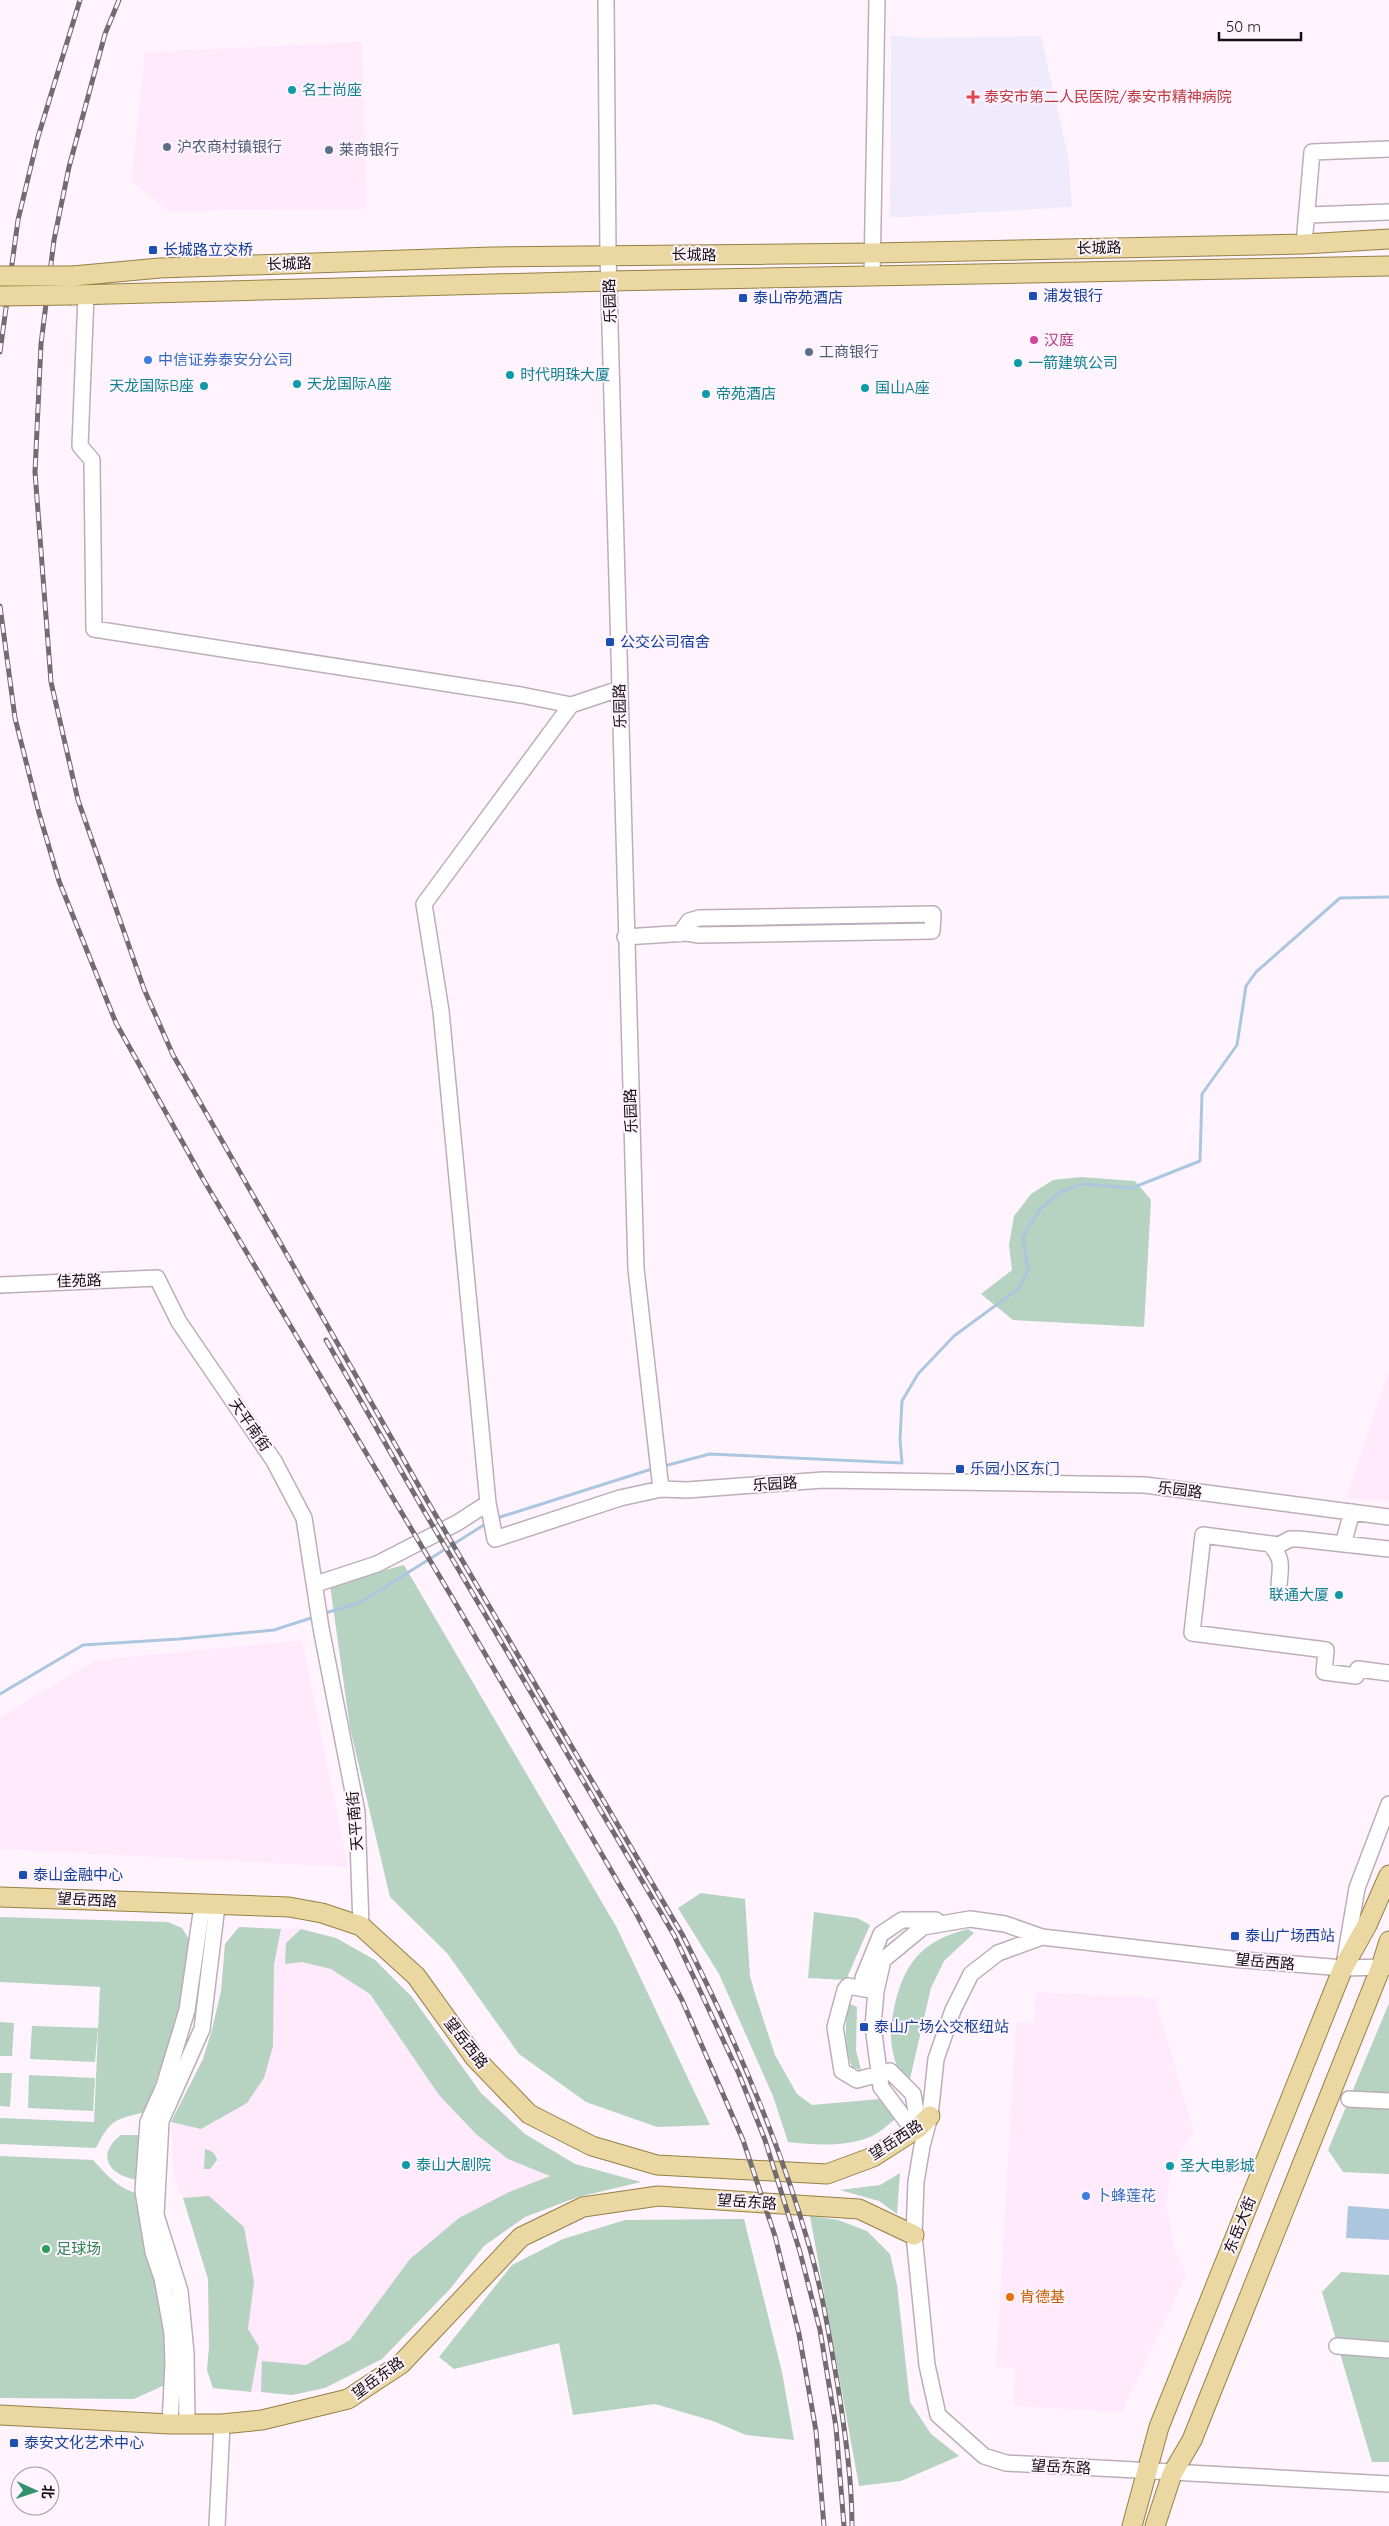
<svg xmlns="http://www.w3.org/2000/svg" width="1389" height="2526" viewBox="0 0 1389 2526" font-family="Quicksand,'Noto Sans SC',sans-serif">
  <rect width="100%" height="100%" fill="#fff4fd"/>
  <path fill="#feeafb" d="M362,42L367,209L168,211L131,181L145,52Z
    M1389,1372V1501L1346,1498L1382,1389Z
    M302,1640L348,1867L0,1849V1717L96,1660Z
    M239,1927L301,1929L336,1938L375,1960L412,1997L481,2093L525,2134L575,2164L641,2182L578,2197L525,2217L484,2246L450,2289L382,2359L325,2388L292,2395L213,2388L207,2370L209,2347L208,2279L183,2198L174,2177L171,2122L203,2059L212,2030L221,1991L225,1944Z
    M1036,1992L1155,1998L1194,2132L1179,2154L1170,2178L1166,2204L1175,2250L1187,2274L1122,2412L1013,2406L1015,2368L996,2367L1016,2022L1034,2023Z"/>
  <path fill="#f0ebfc" d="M891,35L926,38L1041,36L1068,156L1072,207L890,218Z"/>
  <path fill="#b6d2c1" d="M1081,1177L1135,1181L1151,1200L1144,1327L1013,1320L981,1294L1012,1270L1009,1245L1014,1216L1031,1194L1053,1180Z
    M404,1565L617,1928L710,2125L657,2127L586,2102L519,2054L447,1953L390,1897L350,1728L330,1585Z
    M701,1893L745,1899L750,1976L756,1997L775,2055L797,2094L812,2105L880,2099L898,2117C891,2122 884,2129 876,2134C850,2148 816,2145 788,2142L773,2096L719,1974L678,1908Z
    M814,1912L857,1918L870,1925L846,1980L808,1978Z
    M0,1917L168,1922L182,1928L189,1939L182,2008L145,2112C114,2120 111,2119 96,2148L0,2144V2118L94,2122L100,1987L0,1982Z
    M239,1927L281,1929L274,1964L273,2046L264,2078L247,2103L201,2129L171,2122L203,2059L212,2030L221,1991L225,1944Z
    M301,1929L336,1938L375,1960L412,1997L481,2093L525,2134L575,2164L641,2182L578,2197L525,2217L484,2246L450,2289L382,2359L325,2388L292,2395L261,2392L262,2361L306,2365L350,2340L410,2259L459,2218L509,2192L550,2176L508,2159L477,2135L439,2095L370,1994L331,1969L302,1962L285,1964L286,1943Z
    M968,1929L974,1933L944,1961L931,1988L909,2083L902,2081C897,2067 891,2051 891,2036C892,2006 901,1967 926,1948C938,1938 953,1933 968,1929Z
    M848,2003L857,2007L856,2050L861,2070L852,2067C844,2046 845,2025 848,2003Z
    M1389,2003V2174L1343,2172L1328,2150Z
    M0,2022L14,2023L12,2056H0Z
    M32,2026L98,2028L95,2062L30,2059Z
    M0,2073H12L10,2107L0,2106Z
    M29,2075L95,2078L93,2111L28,2108Z
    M121,2135H141L138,2180C109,2176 95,2155 121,2135Z
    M205,2149C212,2151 215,2153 217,2160L210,2169H204Z
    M0,2156L93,2160C108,2176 117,2188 139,2194L161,2273L167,2384L134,2399L0,2398Z
    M900,2173L897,2214L879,2201L840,2190L880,2185Z
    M209,2196L244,2227L254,2282L248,2329L259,2347L251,2392L213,2388L207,2370L209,2347L208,2279L183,2198Z
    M810,2216L838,2220L867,2231L890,2254L897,2285L910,2402L931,2434L959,2456L901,2481L859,2486Z
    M744,2219L782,2372L794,2440L746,2435L713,2421L655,2404L573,2415L559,2343L454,2369L439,2357L512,2265L563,2239L625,2220Z
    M1341,2272L1389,2275V2462H1372L1322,2292Z"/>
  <path fill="#adc6e0" d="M1348,2206L1389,2209V2240L1346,2238Z"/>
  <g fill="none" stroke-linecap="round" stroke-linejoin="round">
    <path stroke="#adc6e0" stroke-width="3" d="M664,1466L710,1454L902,1463L900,1439L902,1401L918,1374L954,1336L1018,1289L1028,1270L1023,1237L1039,1210L1060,1192L1083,1184L1132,1188L1200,1161L1202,1094L1237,1045L1246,986L1256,972L1340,898L1389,897
      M494,1519L655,1468
      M322,1614L361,1602L487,1523
      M0,1694L83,1645L179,1639L274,1630L314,1617"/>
    <g stroke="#bbaeb9" stroke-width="18">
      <path id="minor" d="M606,0L608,254L636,1269L661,1489L687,1490L823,1480L1145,1485L1389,1517
        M1308,215L1389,212
        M1304,244L1312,152L1389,149
        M872,276L877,0
        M86,295L80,446L92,460L94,629L521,695L571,705
        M619,689L571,705L424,904L441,1011L488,1503L495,1539L620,1498L661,1489
        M625,937L687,933L699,935L932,931L933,914L699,918L689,921L680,934
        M0,1285L157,1278L179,1322L274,1461L304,1518L321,1628L357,1812L361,1926
        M1270,1544C1283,1559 1281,1565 1279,1584
        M1343,1544L1352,1512
        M1389,1549L1299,1539H1290L1279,1545L1203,1535L1192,1633L1326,1650L1324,1672L1356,1676L1358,1669L1389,1673
        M316,1584L377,1564L457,1523L488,1503
        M1345,1959L1357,1888L1389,1804
        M1389,1967L1343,1968L1232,1959L1042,1937L998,1953L971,1974L953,2010L936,2059L930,2116L922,2146L916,2182L914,2235L927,2365L938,2415L984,2456L1006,2463L1389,2484
        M876,1991L848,1986L845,1990L835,2027L842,2071L857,2080L890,2071L913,2094L920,2135
        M876,1991L863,1978L881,1934L902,1920H936
        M1349,2099L1389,2101
        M918,2128L910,2126L881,2087L873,2026L876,1991L883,1960L923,1927L970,1919L1005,1924L1042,1937
        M1337,2346L1389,2350
        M170,2424L173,2364L172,2333L162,2278L153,2252L143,2191L148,2122L164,2086L187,2010L202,1906
        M187,2424L186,2353L180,2291L156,2215L161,2121L202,2029L217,1906
        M217,2526L222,2424"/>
    </g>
    <g stroke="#958046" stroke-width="21">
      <path id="major" d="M73,276L160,268L492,257L873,253L1304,244L1389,239
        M72,295L609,281L1389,266
        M0,1897L289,1907L322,1913L361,1926L416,1976L475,2058L529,2114L592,2146L657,2165L827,2174L873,2157L918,2128L930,2116
        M0,2415L170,2424H222L262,2420L348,2399L401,2364L521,2237L583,2207L658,2196L859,2209L914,2235
        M1132,2526L1159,2427L1343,1968L1367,1925L1389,1875
        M1155,2526L1172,2474L1192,2440L1381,1967L1389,1941"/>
    </g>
    <use href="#minor" stroke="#fff" stroke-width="15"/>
    <use href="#major" stroke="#ead7a1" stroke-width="19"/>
    <g stroke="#726c71" stroke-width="5">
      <path id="rail" d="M119,0L105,34L69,167L54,240L41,344L35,472L51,682L78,800L144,989L173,1055L432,1509L682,1934C734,2036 779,2139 810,2249C823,2294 830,2341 838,2387C845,2432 852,2480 852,2526
        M0,352L18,220L38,137L80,0
        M0,606L15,718L39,813L59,881L116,1023L203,1179L456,1604L636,1913L682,2000L743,2140L775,2236L799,2334L816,2431L824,2526
        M326,1340L424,1511L674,1935L739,2074L765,2140L800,2252L820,2330L836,2427L844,2526"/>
    </g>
    <use href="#rail" stroke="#fff4fd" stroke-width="3" stroke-dasharray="9" stroke-linecap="butt"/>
    <g stroke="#958046" stroke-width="21" stroke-linecap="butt">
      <path id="major-bridge" d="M0,276H73
        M0,296L72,295"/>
    </g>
    <use href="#major-bridge" stroke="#ead7a1" stroke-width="19"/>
  </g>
  <g fill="#0f9aa8" stroke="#fff4fd" stroke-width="2">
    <circle cx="292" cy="90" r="5"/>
    <circle cx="1018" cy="363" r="5"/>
    <circle cx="510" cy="375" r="5"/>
    <circle cx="297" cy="384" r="5"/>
    <circle cx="204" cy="386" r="5"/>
    <circle cx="865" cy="388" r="5"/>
    <circle cx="706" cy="394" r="5"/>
    <circle cx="1339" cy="1595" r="5"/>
    <circle cx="406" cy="2165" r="5"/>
    <circle cx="1170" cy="2166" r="5"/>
  </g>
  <path fill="#e0444e" stroke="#fff4fd" stroke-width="2" d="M970.5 89.5h5v5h5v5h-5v5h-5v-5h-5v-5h5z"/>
  <g fill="#5c6f8a" stroke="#fff4fd" stroke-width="2">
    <circle cx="167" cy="147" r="5"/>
    <circle cx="329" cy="150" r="5"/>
    <circle cx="809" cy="352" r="5"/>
  </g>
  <g fill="#1a4fb4" stroke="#fff4fd" stroke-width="2">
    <rect x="148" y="245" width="10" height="10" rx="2.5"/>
    <rect x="1028" y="291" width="10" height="10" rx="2.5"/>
    <rect x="738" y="293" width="10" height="10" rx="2.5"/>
    <rect x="605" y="637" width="10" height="10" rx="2.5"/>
    <rect x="955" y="1464" width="10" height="10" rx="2.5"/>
    <rect x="18" y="1870" width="10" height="10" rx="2.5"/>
    <rect x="1230" y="1931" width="10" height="10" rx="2.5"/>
    <rect x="859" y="2022" width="10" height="10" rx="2.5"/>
    <rect x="9" y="2438" width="10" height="10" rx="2.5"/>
  </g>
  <circle fill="#d1479c" stroke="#fff4fd" stroke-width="2" cx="1034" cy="340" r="5"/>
  <g fill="#3f7fe0" stroke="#fff4fd" stroke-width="2">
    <circle cx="148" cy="360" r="5"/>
    <circle cx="1086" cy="2196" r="5"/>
  </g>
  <circle fill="#2e9e5b" stroke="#fff4fd" stroke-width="2" cx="46" cy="2249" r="5"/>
  <circle fill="#e8710a" stroke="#fff4fd" stroke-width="2" cx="1010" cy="2297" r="5"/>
  <g text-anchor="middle" stroke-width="4" stroke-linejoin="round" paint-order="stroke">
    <g font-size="15" fill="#0d838f" stroke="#fff4fd" text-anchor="start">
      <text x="302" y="95">名士尚座</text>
      <text x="1028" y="368">一箭建筑公司</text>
      <text x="520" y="380">时代明珠大厦</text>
      <text x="307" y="389">天龙国际A座</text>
      <text x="194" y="391" text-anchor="end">天龙国际B座</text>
      <text x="875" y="393">国山A座</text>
      <text x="716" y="399">帝苑酒店</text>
      <text x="1329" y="1600" text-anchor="end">联通大厦</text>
      <text x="416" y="2170">泰山大剧院</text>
      <text x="1180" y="2171">圣大电影城</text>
    </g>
    <g font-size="15" fill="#be3a42" stroke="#fff4fd" text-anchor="start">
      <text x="984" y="102">泰安市第二人民医院/泰安市精神病院</text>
    </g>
    <g font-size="15" fill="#4e5e75" stroke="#fff4fd" text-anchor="start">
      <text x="177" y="152">沪农商村镇银行</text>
      <text x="339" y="155">莱商银行</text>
      <text x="819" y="357">工商银行</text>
    </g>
    <g font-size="15" fill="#120e11" stroke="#fff4fd">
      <text transform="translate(1099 248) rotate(-1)" y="5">长城路</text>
      <text transform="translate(694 255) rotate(1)" y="5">长城路</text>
      <text transform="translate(289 264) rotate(-2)" y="5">长城路</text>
      <text transform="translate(610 301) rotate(-92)" y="5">乐园路</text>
      <text transform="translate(620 706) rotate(-91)" y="5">乐园路</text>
      <text transform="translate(631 1111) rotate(-92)" y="5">乐园路</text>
      <text transform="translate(79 1281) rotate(-2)" y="5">佳苑路</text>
      <text transform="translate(250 1425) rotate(55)" y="5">天平南街</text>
      <text transform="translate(775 1484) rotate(-4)" y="5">乐园路</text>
      <text transform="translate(1180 1490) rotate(7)" y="5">乐园路</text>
      <text transform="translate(355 1821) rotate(-95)" y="5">天平南街</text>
      <text transform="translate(87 1900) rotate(3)" y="5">望岳西路</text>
      <text transform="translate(1265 1962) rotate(5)" y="5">望岳西路</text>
      <text transform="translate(466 2043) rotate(52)" y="5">望岳西路</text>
      <text transform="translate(896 2140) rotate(-33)" y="5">望岳西路</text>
      <text transform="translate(747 2202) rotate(4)" y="5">望岳东路</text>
      <text transform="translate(1240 2225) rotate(-68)" y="5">东岳大街</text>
      <text transform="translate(378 2378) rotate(-36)" y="5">望岳东路</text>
      <text transform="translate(1061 2467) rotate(3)" y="5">望岳东路</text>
    </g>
    <g font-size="15" fill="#164399" stroke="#fff4fd" text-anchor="start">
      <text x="163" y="255">长城路立交桥</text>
      <text x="1043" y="301">浦发银行</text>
      <text x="753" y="303">泰山帝苑酒店</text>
      <text x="620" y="647">公交公司宿舍</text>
      <text x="970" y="1474">乐园小区东门</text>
      <text x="33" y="1880">泰山金融中心</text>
      <text x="1245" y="1941">泰山广场西站</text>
      <text x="874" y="2032">泰山广场公交枢纽站</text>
      <text x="24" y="2448">泰安文化艺术中心</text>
    </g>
    <g font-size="15" fill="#b23c85" stroke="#fff4fd" text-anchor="start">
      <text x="1044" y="345">汉庭</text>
    </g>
    <g font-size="15" fill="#366cbe" stroke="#fff4fd" text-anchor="start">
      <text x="158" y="365">中信证券泰安分公司</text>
      <text x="1096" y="2201">卜蜂莲花</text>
    </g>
    <g font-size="15" fill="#27864d" stroke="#fff4fd" text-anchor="start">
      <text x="56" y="2254">足球场</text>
    </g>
    <g font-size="15" fill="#c56008" stroke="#fff4fd" text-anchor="start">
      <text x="1020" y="2302">肯德基</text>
    </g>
  </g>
  <g transform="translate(35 2491) rotate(93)"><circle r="24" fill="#fff4fd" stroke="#a0989f"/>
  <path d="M0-4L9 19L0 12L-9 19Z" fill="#33926b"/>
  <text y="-8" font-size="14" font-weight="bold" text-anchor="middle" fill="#120e11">北</text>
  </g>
  <path d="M1219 32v8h82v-8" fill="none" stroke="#120e11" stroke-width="2.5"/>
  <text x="1226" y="32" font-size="15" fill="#120e11" stroke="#fff4fd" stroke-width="4" paint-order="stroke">50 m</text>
</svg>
